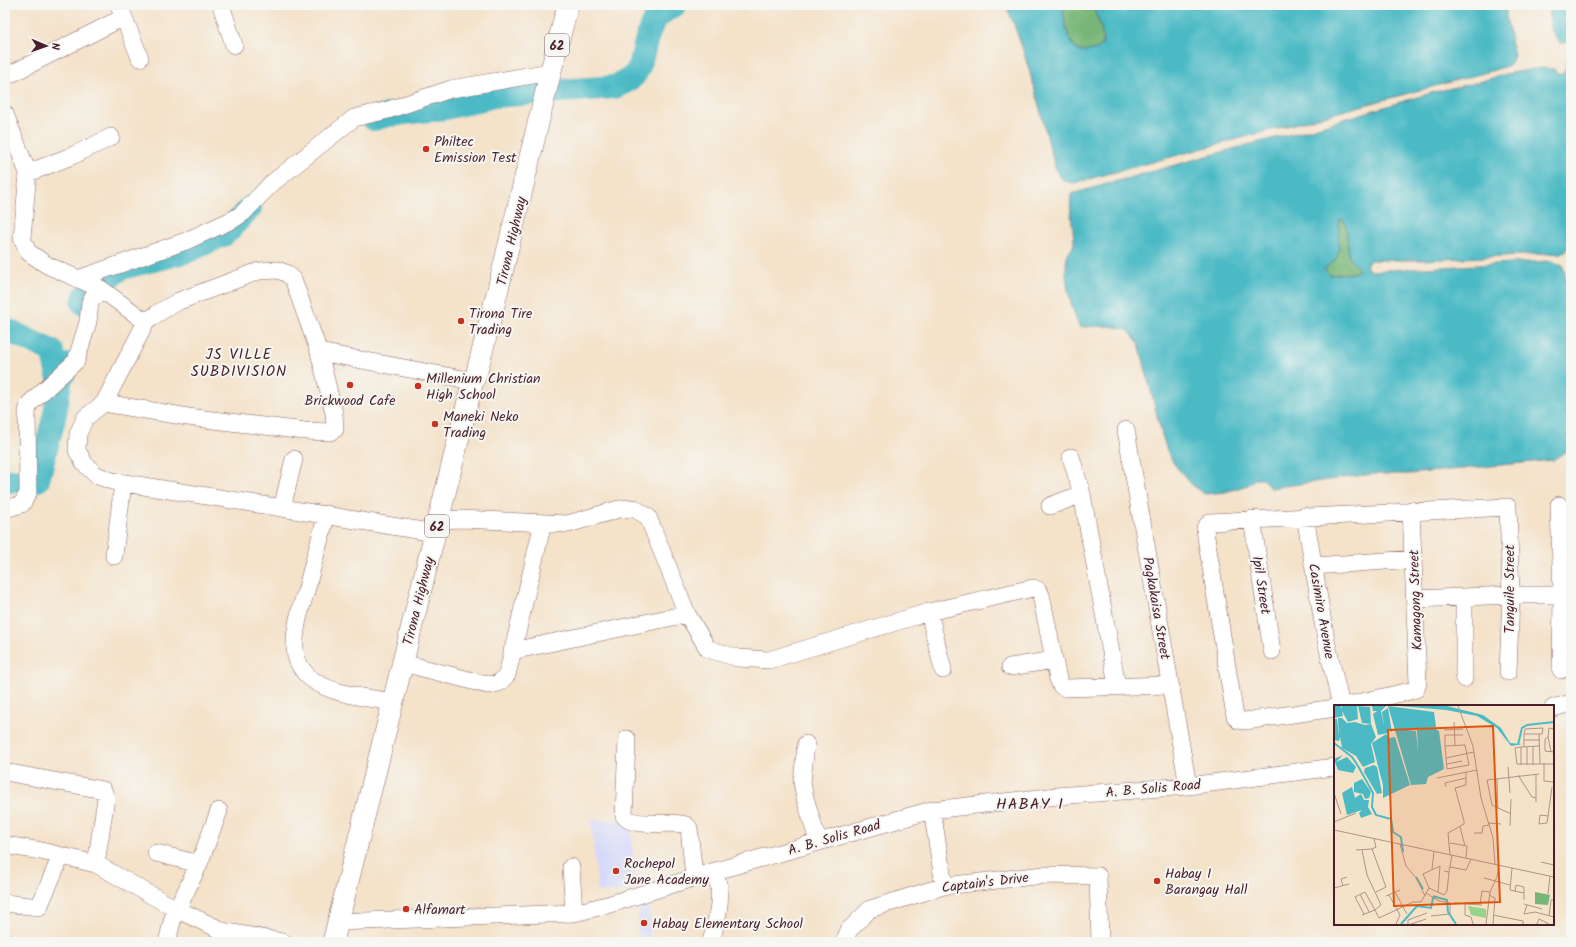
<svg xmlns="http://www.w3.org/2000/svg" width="1576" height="947" viewBox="0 0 1576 947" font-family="Kalam,sans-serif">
  <rect width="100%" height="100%" fill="#f6f6f2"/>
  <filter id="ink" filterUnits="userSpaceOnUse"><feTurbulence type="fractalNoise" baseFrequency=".025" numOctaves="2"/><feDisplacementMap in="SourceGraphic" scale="8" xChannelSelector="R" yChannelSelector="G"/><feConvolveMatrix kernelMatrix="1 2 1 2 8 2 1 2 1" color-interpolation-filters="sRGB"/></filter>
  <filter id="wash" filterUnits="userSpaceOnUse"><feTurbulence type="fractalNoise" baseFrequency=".012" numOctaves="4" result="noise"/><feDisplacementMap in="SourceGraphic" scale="16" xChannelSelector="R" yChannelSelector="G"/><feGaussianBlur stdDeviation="0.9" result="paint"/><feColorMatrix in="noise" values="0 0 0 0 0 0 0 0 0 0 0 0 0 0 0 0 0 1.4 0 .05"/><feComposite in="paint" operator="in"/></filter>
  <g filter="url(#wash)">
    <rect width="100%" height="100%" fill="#f4e2c9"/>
    <path fill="#d4d8f9" d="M591,820L630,821L636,890L598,893Z
      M650,898L649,942H638V904Z"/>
    <path fill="#77b677" stroke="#606a51" d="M1067,5H1091C1096,13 1109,40 1100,47C1094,51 1085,51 1078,51C1068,39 1064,24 1063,9Z
      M1343,219L1346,225L1349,257L1360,270L1354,273L1330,275L1324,269L1336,259L1339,220Z
      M5,937L51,942H5Z"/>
    <path fill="#4cbac5" stroke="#4b6c78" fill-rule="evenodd" d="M1006,5H1067L1063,9C1064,24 1068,40 1078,51C1085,51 1094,51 1100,47C1109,40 1096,12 1091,5H1511L1506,8V16L1514,56L1510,65L1491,71L1074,183L1064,181L1056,171C1041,115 1029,58 1006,5Z
      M1571,5V42L1560,43C1552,34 1549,24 1549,12Z
      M1571,57V178L1568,179L1567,250L1561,253L1424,260H1370L1366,266L1370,271L1550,261L1563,265L1568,289L1569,371L1571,385V441L1566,451L1553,460L1408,474H1372L1270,488L1263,479H1255L1248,485L1225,492L1205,494L1194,487L1174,464L1168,453L1162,435L1139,343L1128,330L1111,326L1079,327C1071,305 1063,280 1067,257C1069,251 1075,247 1074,240C1073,224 1069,210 1071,194L1247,145L1308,130L1434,92L1479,82L1505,74L1541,68L1554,69L1557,73L1563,74L1566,68L1567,60ZM1343,219L1346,225L1349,257L1359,270L1354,273L1330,275L1324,269L1336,259L1339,249V220Z"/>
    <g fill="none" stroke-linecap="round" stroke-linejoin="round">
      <path stroke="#4cbac5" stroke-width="24" d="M374,119L388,115L445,108L494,96L614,87C621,84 630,81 635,74C639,70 640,62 642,57C649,32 649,17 675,5
        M83,303L85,296L121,268L188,251L225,234L250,208
        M5,329L52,351L60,382L67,365
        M5,481L38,480L55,414L60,382"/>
    </g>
  </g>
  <g filter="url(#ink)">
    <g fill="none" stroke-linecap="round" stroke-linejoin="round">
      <g stroke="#866362" stroke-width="18">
        <path id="minor" d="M119,5L140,58
          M221,5L234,45
          M5,77L124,17
          M5,114L28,173L22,238L28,252L47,265L101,289L146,322
          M28,173L74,155L111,137
          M78,279L186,241L234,219L243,213L271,184L354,118L388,110L451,89L550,72
          M319,352L473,381
          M104,403L188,417L305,431L330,432L335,429L334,413L319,352L293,279L286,273L277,270L259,271L179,301L158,313L146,322L104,403L85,418L78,434L77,450L84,463L96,475L112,481L282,508L294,459
          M1126,430L1188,786
          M1071,457L1082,494
          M1559,505L1562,595L1561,670
          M5,506L9,508L22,504L28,493L27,412L29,404L76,361L88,322L90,302L93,297L105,292
          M1050,506L1082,494L1117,685
          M282,508L435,533
          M327,514C320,539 313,563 307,588C301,607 294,628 295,648C295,657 299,666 305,673C323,694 368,698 394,702
          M1305,516L1326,640L1341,706
          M1252,519L1272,651
          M438,520L462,519L568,524L619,509L634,508L648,517L687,614L708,649L738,658L769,660L929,612L1033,588L1038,590L1041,595L1058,679L1061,686L1066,688L1170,685
          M114,556L123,483
          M1314,566L1414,559
          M1415,599L1511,595H1571
          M929,612L943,670
          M512,651L687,614
          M403,663L488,685L499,683L507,675L543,523
          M1010,667L1054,660
          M1464,679V597
          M1345,706L1410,691L1416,689L1418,683L1411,510
          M1335,708L1245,721L1238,720L1235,716L1206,537L1205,528L1210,522L1508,507L1511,595L1508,672
          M1553,708L1571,703
          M627,739L624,816C634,829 670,820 686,825L689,828L694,877
          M806,744L802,782L805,798L818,841
          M5,772L103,790L106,798L96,864
          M932,810L944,886
          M5,845L41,851L96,864L176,909L223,931L283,942
          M156,853L199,864
          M571,867L574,913
          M5,903L39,907L61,856
          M338,922L574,913L607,905L712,872L932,810L1057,796L1188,786L1335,767
          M167,942L173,918L199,864L219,811
          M711,942C715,927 723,898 718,883C716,879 714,875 712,872
          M844,942L849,930L870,909L944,886L1044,875L1098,876L1100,942"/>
      </g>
      <g stroke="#866362" stroke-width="22">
        <path id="major" d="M333,942L473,381L476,375C509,252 535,128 568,5"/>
      </g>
      <use href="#minor" stroke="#fff" stroke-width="17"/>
      <use href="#major" stroke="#fff" stroke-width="21"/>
    </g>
  </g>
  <g fill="#c8321e" stroke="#f6f6f2" stroke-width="1.5">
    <circle cx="426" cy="149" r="4"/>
    <circle cx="461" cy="321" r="4"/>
    <circle cx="350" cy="385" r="4"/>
    <circle cx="418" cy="386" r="4"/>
    <circle cx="435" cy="424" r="4"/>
    <circle cx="616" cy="871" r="4"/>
    <circle cx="1157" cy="881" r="4"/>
    <circle cx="406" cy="909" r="4"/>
    <circle cx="644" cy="923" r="4"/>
  </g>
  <g text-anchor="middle" stroke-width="4" stroke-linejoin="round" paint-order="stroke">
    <g fill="#f6f6f2" stroke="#7e6067" stroke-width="1">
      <rect x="545" y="34" width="24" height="22" rx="3"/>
      <rect x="425" y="515" width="24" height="22" rx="3"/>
    </g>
    <g font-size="13" font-weight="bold" fill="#4a1f2b">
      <text x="557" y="50">62</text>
      <text x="437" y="531">62</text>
    </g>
    <g font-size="14" fill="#4a1f2b" stroke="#f6f6f2" text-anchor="start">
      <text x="434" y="146">Philtec<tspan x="434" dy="16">Emission Test</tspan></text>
      <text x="469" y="318">Tirona Tire<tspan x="469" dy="16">Trading</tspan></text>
      <text x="426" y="383">Millenium Christian<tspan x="426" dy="16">High School</tspan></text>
      <text x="350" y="405" text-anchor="middle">Brickwood Cafe</text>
      <text x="443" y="421">Maneki Neko<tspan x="443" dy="16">Trading</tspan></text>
      <text x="624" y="868">Rochepol<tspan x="624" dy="16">Jane Academy</tspan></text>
      <text x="1165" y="878">Habay I<tspan x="1165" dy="16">Barangay Hall</tspan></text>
      <text x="414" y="914">Alfamart</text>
      <text x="652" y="928">Habay Elementary School</text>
    </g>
    <g font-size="14" fill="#4a1f2b" stroke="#f6f6f2">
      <text transform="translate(511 241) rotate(-77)" y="5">Tirona Highway</text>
      <text transform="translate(1262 585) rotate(81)" y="5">Ipil Street</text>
      <text transform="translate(1509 589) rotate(-90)" y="5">Tanguile Street</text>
      <text transform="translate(1415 600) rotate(-92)" y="5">Kamagong Street</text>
      <text transform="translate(418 601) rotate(-76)" y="5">Tirona Highway</text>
      <text transform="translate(1157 608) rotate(80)" y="5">Pagkakaisa Street</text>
      <text transform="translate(1322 611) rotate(80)" y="5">Casimiro Avenue</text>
      <text transform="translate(1153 788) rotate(-5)" y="5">A. B. Solis Road</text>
      <text transform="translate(834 837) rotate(-16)" y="5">A. B. Solis Road</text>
      <text transform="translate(985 882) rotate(-7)" y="5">Captain's Drive</text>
    </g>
    <g font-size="15" letter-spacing="1" fill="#4a1f2b" stroke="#f6f6f2">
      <text x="239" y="359">JS VILLE<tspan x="239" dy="17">SUBDIVISION</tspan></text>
    </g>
    <g font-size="16" letter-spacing="1" fill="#4a1f2b" stroke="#f6f6f2">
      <text x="1030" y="809">HABAY I</text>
    </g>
  </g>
  <g transform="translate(1334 705)">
    <rect width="220" height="220" fill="#f4e2c9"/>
    <path d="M134,201L152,204V213L137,210Z" fill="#94d48b"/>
    <path d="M201,187L216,190L214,200L201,199Z" fill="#77b677"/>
    <path d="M0,1H7L8,4V1H23L24,14L14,17L8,6L9,11L0,13ZM24,1L36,2L37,19L42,32L37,39L41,57L29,62L22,51L8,43L6,32L5,36L0,35V14H3L5,32L4,13H8L13,18L21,17L31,20L37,19L28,18ZM38,1H52L47,6L50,21L48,7L54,3L58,27L54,25V28L44,30L39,9L43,6H39ZM54,1L100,7L102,22L74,25L82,26L84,47L83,25L100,23L105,26L110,64L94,72L92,79L77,80ZM65,1H113L149,10L167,23L176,38L188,39L177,41L163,23L143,11L112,5ZM52,29L55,33L61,32L76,80L49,93V80L38,38ZM9,50L2,57L13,52L22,62L19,68L4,65L0,54ZM40,60L43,62L48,88L43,89L30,67L31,63ZM28,74L37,87L35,93L31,94L29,89L20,87V78ZM18,82L21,93L27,89L30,95H35L34,102L38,109L27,113L25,108L28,105L13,110L8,88Z" fill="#4cbac5"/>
    <path fill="none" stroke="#4cbac5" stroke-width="2" d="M0,38L18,52L24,61L39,88L38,102L42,110L57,114L59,127L67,132L69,147M184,40L188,23L193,20L220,17M82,172L89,184M102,192L113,195L114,207L122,219M67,219L83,201L97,203L99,193L102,192L99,191"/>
    <path fill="none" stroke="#b0948a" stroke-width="1" d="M124,1L139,41L147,93L159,133L161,159M120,17L121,40M220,24L215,23L214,32L211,34V46L220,47M110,25L129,24M205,29L206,59M214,32L217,47M190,35H206M111,41L131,40L135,60L113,64L111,41V30H129M187,42L181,43L183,59H220M190,42V29L191,25V24L209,23L208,29H190M193,42V60M199,42V60M112,53L140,47M210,58V76L220,77M113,59L128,56M187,60V42L205,41M174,62L176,88M202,69V97M184,70L198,92L202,93M103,73L143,65M163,74L164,104M112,82L111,78L132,73M0,88L7,109M177,109L158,100L153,75L205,69M214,111L206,110L205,119L213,118L214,111L218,82M0,117L22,108M154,118L167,119M176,121L177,94M126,122L131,141M0,125L220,172M140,128H148L149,121L155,120M116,138L133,141L132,153M66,139L72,161L83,174L91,191M38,144L52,182L42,187M22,145L38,144L42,142L40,134M28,145L33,170L47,200L41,205L31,187L21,192L30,209M116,150L114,128L130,119V116L121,83L132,80V67M207,157L220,160M116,162L132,165L137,154M178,163L176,185L190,188M98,164L100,146M115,167L118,150M150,173L176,180M9,181L7,174L13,172M0,183L15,179M61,187L73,209M104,187L106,161L89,169L95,183L110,190L113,186L115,167L110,166M181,187L182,180L190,182V195M92,188L105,196L116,198V209L97,211M26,189L35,207M214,189L216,171M55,190L66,210L62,219M155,190L161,193L159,219M52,191L66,185M120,198L148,200M131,198V210L137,212L139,219M146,199L148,186L156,187M190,199L208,204M193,200L190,209L201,207L220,212M28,210L41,205L45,213L79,197H87L95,183M159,210L189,216V219M215,211L217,195H220M74,219V215L93,208M77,219L92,214M152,219L156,187L163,172L165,160M203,219L205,214L215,219"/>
    <path fill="#e0560e" fill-opacity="0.15" stroke="#e0560e" stroke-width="2" d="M159,21L166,197L60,201L54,25Z"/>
    <rect width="220" height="220" fill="none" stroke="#4a1f2b" stroke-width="2"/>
  </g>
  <rect width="1576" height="947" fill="none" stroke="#f6f6f2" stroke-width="20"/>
  <g transform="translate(46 46) rotate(92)" stroke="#f6f6f2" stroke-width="3" paint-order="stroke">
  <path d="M0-3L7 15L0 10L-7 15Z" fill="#4a1f2b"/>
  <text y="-6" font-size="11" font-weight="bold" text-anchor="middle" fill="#4a1f2b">N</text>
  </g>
</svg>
